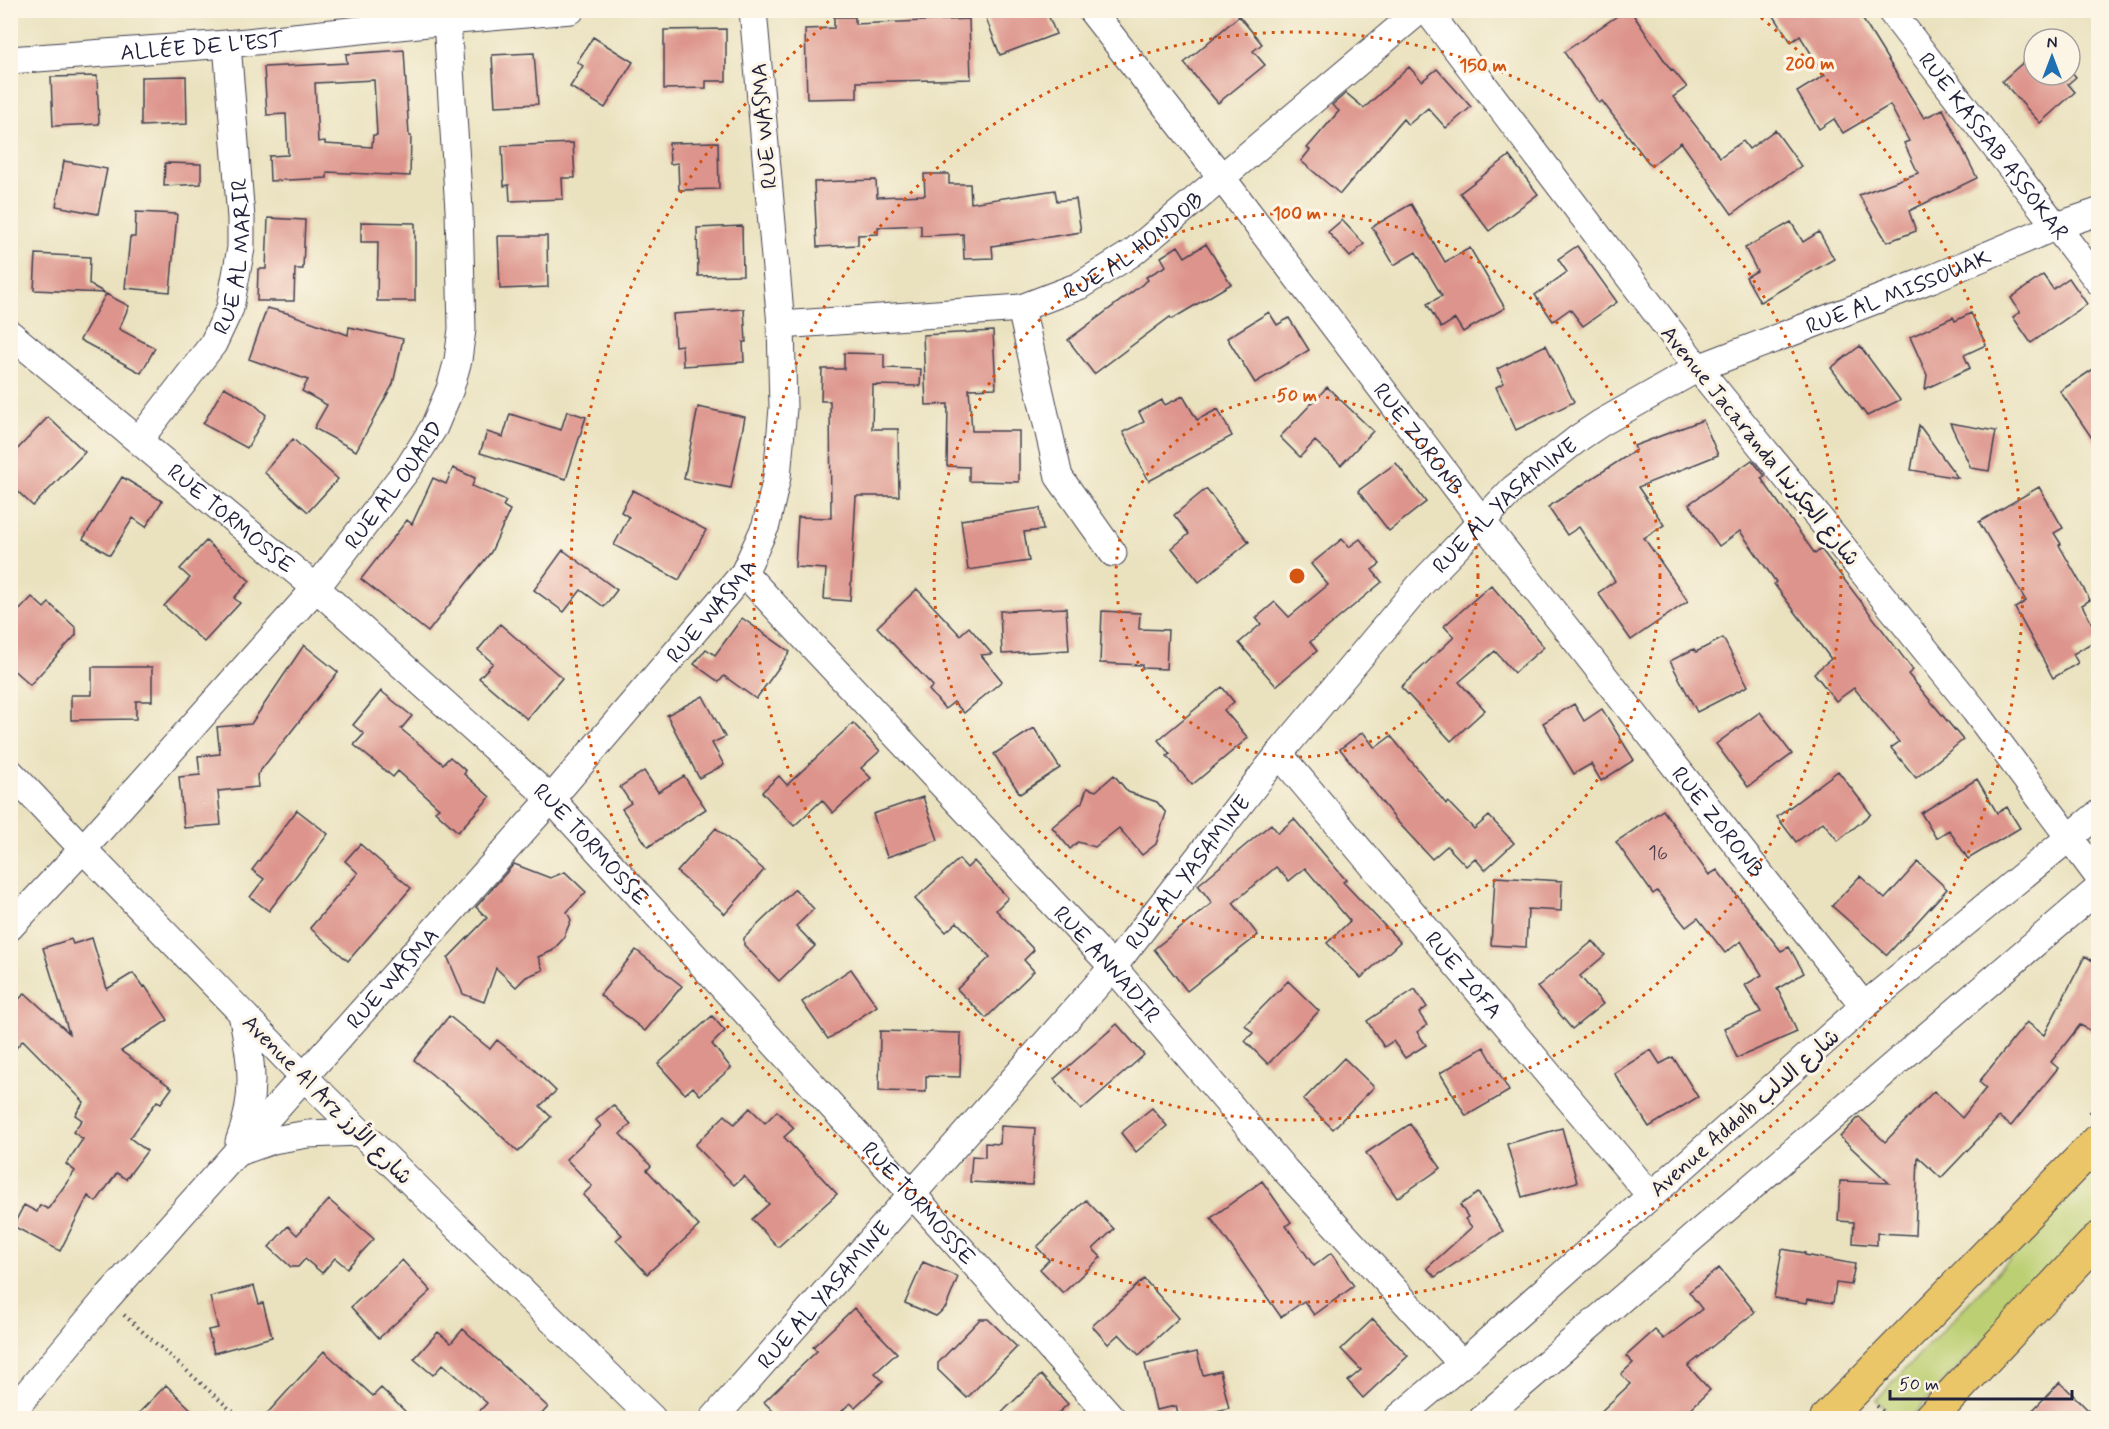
<svg xmlns="http://www.w3.org/2000/svg" width="2109" height="1429" viewBox="0 0 2109 1429" font-family="Mynerve,'Playpen Sans Arabic',sans-serif">
  <rect width="100%" height="100%" fill="#fcf5e5"/>
  <filter id="ink" filterUnits="userSpaceOnUse"><feTurbulence type="fractalNoise" baseFrequency=".0167" numOctaves="2"/><feDisplacementMap in="SourceGraphic" scale="12" xChannelSelector="R" yChannelSelector="G"/><feConvolveMatrix kernelMatrix="1 2 1 2 8 2 1 2 1" color-interpolation-filters="sRGB"/></filter>
  <filter id="wash" filterUnits="userSpaceOnUse"><feTurbulence type="fractalNoise" baseFrequency=".008" numOctaves="4" result="noise"/><feDisplacementMap in="SourceGraphic" scale="24" xChannelSelector="R" yChannelSelector="G"/><feGaussianBlur stdDeviation="1.35" result="paint"/><feColorMatrix in="noise" values="0 0 0 0 0 0 0 0 0 0 0 0 0 0 0 0 0 1.4 0 .05"/><feComposite in="paint" operator="in"/></filter>
  <g filter="url(#wash)">
    <rect width="100%" height="100%" fill="#eae2bf"/>
    <path fill="#bccf72" stroke="#6f7856" stroke-width="1.5" d="M2098,1167V1220L1910,1418H1895L1876,1400Z"/>
    <g id="blocks">
      <path fill="#dd948c" fill-rule="evenodd" d="M983,10H1046L1056,34L1000,55Z
        M1626,10H1630L1671,70L1672,69L1687,87L1673,97L1720,157L1743,141L1749,149L1775,130L1801,166L1732,214L1681,142L1651,166L1602,101L1599,103L1564,52Z
        M1770,10H1857L1924,118L1943,109L1977,178L1909,211L1916,231L1887,242L1859,195L1918,173L1904,143L1909,141L1890,105L1843,133L1834,119L1819,129L1797,92L1825,75L1800,36L1791,42Z
        M1239,16L1262,44L1253,51L1265,65L1218,103L1184,63Z
        M834,17H855V24L969,19L971,79L857,82V98L807,99L805,29L834,28Z
        M726,29V81H706V88L664,89V30Z
        M593,37L633,62L605,108L570,87L583,66L577,62Z
        M404,50L409,136H411L410,176L327,172V178L270,181L269,156L288,155L286,114L267,115L264,67L347,63L346,54ZM374,80L377,135H373L372,147L325,144V141L318,142L315,83Z
        M534,53L538,104L495,106L492,55Z
        M2034,53V75H2070V70L2076,77L2068,84L2075,92L2040,123L2002,81Z
        M1409,67L1422,81L1437,69L1471,107L1446,128L1428,108L1408,125L1403,119L1340,194L1301,161L1310,150L1307,148L1339,111L1332,105L1346,93L1364,108Z
        M97,76L99,124L53,126L51,77Z
        M186,76L187,124L141,126V77Z
        M718,142L719,189L679,190L678,163L670,164L669,143Z
        M573,143L575,178H562L563,199L510,201L509,185L504,186L502,146Z
        M1509,156L1538,194L1489,231L1460,193Z
        M64,161L107,169L98,214L56,206Z
        M165,163L201,164V184L164,186Z
        M924,174H949V184H970L971,203L1055,190L1057,201L1076,199L1081,232L992,246L993,258L964,259L963,234L921,236V225L878,227V234L858,235V245L817,247L814,182L876,180L877,197L925,195Z
        M1411,204L1445,262L1470,248L1505,308L1463,332L1455,319L1441,328L1427,304L1442,296L1416,252L1394,265L1372,227Z
        M136,212L177,214L170,292L125,288L130,237H135Z
        M268,218L305,220L303,269H295L294,301H257L258,269H266Z
        M1342,220L1364,244L1350,257L1328,232Z
        M361,222L415,223V301H377L378,242H361Z
        M1791,222L1803,242L1819,232L1834,259L1760,302L1746,277L1757,271L1745,248Z
        M742,226L743,275L698,276L697,228Z
        M498,236H547L548,287L500,289Z
        M1206,244L1231,284L1172,319L1170,317L1094,374L1068,340L1148,280L1146,277L1166,266L1161,257L1178,246L1185,257Z
        M1577,246L1617,302L1583,326L1570,309L1553,321L1535,295L1567,272L1558,259Z
        M36,254L90,257L89,284L105,293L34,290Z
        M2043,275L2053,289L2069,278L2087,304L2031,343L2013,317L2020,312L2011,298Z
        M106,294L129,306L119,329L155,348L141,373L80,340Z
        M267,308L287,313L348,335L349,327L403,339L393,384L356,451L314,428L327,405L302,391L308,380L249,359Z
        M744,309L746,342H743L744,362L683,366L682,345L675,346L673,314Z
        M1269,312L1277,325L1289,318L1309,350L1255,383L1227,338Z
        M1971,313L1986,345L1964,355L1970,368L1925,389L1927,375L1910,337L1953,317L1955,321Z
        M993,331L996,388L969,389L972,431H1019V482L969,481V467L947,466L948,404L926,405L923,335Z
        M1546,345L1574,402L1516,430L1496,387L1504,383L1497,369Z
        M1860,346L1900,400L1867,416L1831,368Z
        M844,353L884,354V368L921,369L920,386L873,385L872,429H898L899,496H856L850,601L824,599L826,569L795,567L798,517L831,518L830,401H821L822,369H844Z
        M2098,366V447L2060,391Z
        M224,387L253,403L266,415L247,448L203,424Z
        M1327,387L1373,431L1341,465L1315,441L1300,457L1280,437Z
        M1183,396L1197,420L1218,409L1232,436L1149,481L1123,432L1144,422L1139,412L1162,400L1165,405Z
        M698,407L745,417L731,488L684,479Z
        M567,411L586,417L566,479L480,453L487,432L503,437L510,414L561,430Z
        M48,417L85,452L33,506L10,484V457Z
        M1703,420L1718,455L1638,487L1664,525L1644,538L1688,601L1631,640L1598,593L1615,581L1579,527L1567,535L1548,507L1636,450L1634,446Z
        M1950,423L1996,431L1989,471L1971,468Z
        M1919,425L1958,478L1911,470Z
        M293,439L338,479L308,512L264,472Z
        M1752,460L1765,476L1761,478L1815,554L1821,549L1913,670L1908,674L1963,740L1916,778L1891,748L1899,742L1854,688L1836,701L1814,673L1831,659L1774,584L1776,582L1740,531L1719,546L1689,504Z
        M1396,463L1426,502L1389,531L1358,491Z
        M453,468L475,478L472,486L506,501L503,506L510,510L491,552L428,632L361,579L407,520L412,524L433,478L446,484Z
        M122,477L162,501L146,527L133,518L110,555L83,539Z
        M2039,487L2063,528L2054,533L2061,544L2059,545L2090,600L2082,605L2098,635V639L2073,654L2078,663L2053,678L2015,608L2026,601L1979,522Z
        M1206,489L1249,542L1199,582L1172,548L1189,534L1174,515Z
        M633,490L706,530L679,580L614,545L629,517L621,512Z
        M1040,508L1043,530L1024,532L1029,561L968,570L961,520Z
        M1342,539L1349,547L1360,539L1380,564L1372,570L1382,582L1310,642L1317,651L1276,686L1239,643L1261,624L1256,618L1275,602L1289,617L1328,585L1311,564Z
        M206,541L250,581L234,598L240,603L204,642L164,606L190,578L180,569Z
        M563,550L617,590L604,607L581,590L564,612L534,590Z
        M1491,585L1544,647L1514,673L1495,651L1459,682L1485,710L1451,741L1401,687L1454,637L1444,626Z
        M917,589L960,635L969,627L992,654L981,655L1002,681L964,713L954,702L945,709L929,690L933,686L877,627Z
        M32,597L44,608L49,603L76,628V635L30,685L10,667V620Z
        M1066,608L1069,650L1002,654L1000,611Z
        M1102,611L1140,613L1139,629L1168,630L1166,669L1142,668V665L1100,663Z
        M742,618L790,652L756,699L724,676L719,682L694,664L706,649L715,655Z
        M500,624L562,678L527,719L479,678L493,663L478,650Z
        M1723,638L1748,686L1697,712L1670,661L1694,649L1696,652Z
        M304,645L338,672L257,775L258,787L218,791L221,825L184,828L179,777L200,775L198,756L220,754L217,727L251,724Z
        M92,667H152V701H136V719L71,720V695H92Z
        M1222,687L1234,702L1224,710L1248,738L1192,785L1167,756L1170,754L1158,740Z
        M381,691L412,716L401,729L443,764L450,757L466,771L464,774L490,797L458,832L435,811L439,808L398,771L393,777L354,745L364,734L353,725Z
        M703,696L725,737L712,743L724,765L699,778L667,715Z
        M1574,704L1584,721L1602,709L1634,760L1601,781L1591,764L1574,774L1543,723Z
        M1760,712L1792,754L1748,787L1716,744Z
        M853,723L880,751L861,768L871,778L833,813L822,800L794,826L762,792L779,776L787,785Z
        M1034,728L1060,768L1020,794L994,754Z
        M1363,732L1375,748L1391,736L1446,804L1448,802L1474,829L1489,816L1514,843L1485,870L1475,858L1466,866L1447,846L1432,859L1396,820L1340,749Z
        M644,771L658,792L684,776L706,809L648,847L622,809L631,803L620,787Z
        M1838,771L1871,814L1838,841L1823,822L1796,842L1777,817Z
        M1114,775L1128,792L1157,802L1166,813L1156,844L1142,855L1119,828L1095,847L1078,842L1070,849L1052,827L1082,802L1087,788L1096,791Z
        M1977,779L1997,813L2007,807L2020,828L1968,859L1949,830L1936,838L1921,813Z
        M923,797L938,840L887,857L873,814Z
        M297,810L328,834L269,911L250,897L264,879L252,870Z
        M1663,810L1709,875L1717,870L1781,951L1789,947L1804,973L1777,989L1783,999L1797,1032L1737,1058L1724,1028L1761,1012L1745,985L1762,975L1741,941L1725,953L1698,918L1686,927L1657,891L1653,894L1616,842Z
        M1294,819L1346,880L1343,882L1400,942L1361,978L1327,943L1350,921L1305,868L1289,881L1276,867L1233,903L1258,935L1187,991L1154,949L1212,903L1198,885L1271,824L1278,833Z
        M716,828L764,870L725,914L677,872Z
        M360,844L411,888L348,961L310,928L358,873L345,861Z
        M959,859L967,868L974,861L1008,898L996,910L1034,950L1024,960L1034,971L986,1018L957,989L990,957L957,922L946,932L915,899Z
        M1918,862L1947,889L1887,955L1832,906L1860,876L1885,899Z
        M514,864L550,878L565,872L586,892L567,912L571,920L563,939L552,951L538,957L543,970L526,977L516,987L496,968L484,1002L463,994L448,958L487,918L476,907Z
        M1495,877L1562,881L1561,911L1528,909L1526,947L1491,945Z
        M795,889L814,909L796,926L815,946L779,981L744,945V938Z
        M92,938L107,989L133,973L143,987L145,986L168,1020L121,1051L172,1088L161,1103L157,1101L130,1138L147,1151L126,1179L117,1173L96,1202L88,1196L60,1251L13,1226L24,1205L37,1212L40,1205L48,1209L75,1171L66,1164L83,1139L73,1132L82,1120L75,1115L84,1102L23,1040L10,1055V1009L25,993L69,1033L43,948L71,939L73,944Z
        M1593,941L1605,955L1580,976L1603,1004L1572,1029L1537,987Z
        M636,950L682,986L645,1031L600,995Z
        M2085,956L2098,964V1034L2080,1025L2051,1062L2058,1068L2011,1126L1999,1117L1941,1178L1918,1157L1915,1235L1877,1233V1245L1853,1243L1854,1222L1838,1221L1840,1181L1889,1183L1840,1137L1859,1117L1885,1142L1934,1091L1962,1118L1986,1088L1979,1082L2027,1022L2044,1035Z
        M851,969L877,1006L828,1039L802,1002Z
        M1288,981L1319,1011L1268,1064L1245,1041L1253,1033L1245,1025Z
        M1415,989L1427,1007L1419,1013L1427,1025L1417,1032L1426,1045L1405,1058L1393,1041L1384,1047L1367,1021Z
        M449,1016L490,1049L497,1040L522,1060L523,1059L556,1091L540,1106L551,1117L518,1152L460,1097L414,1060Z
        M712,1016L725,1031L712,1044L731,1068L700,1095L693,1087L685,1094L658,1064Z
        M1117,1024L1144,1055L1081,1110L1054,1079Z
        M880,1031L961,1033L960,1077L926,1076V1092L879,1091Z
        M1484,1047L1509,1091L1466,1116L1440,1073Z
        M1651,1050L1660,1064L1673,1057L1698,1097L1649,1127L1614,1073Z
        M1344,1058L1374,1087L1333,1129L1303,1100Z
        M613,1105L631,1124L620,1134L651,1166L647,1170L699,1226L647,1274L616,1240L622,1235L583,1195L592,1186L566,1159L601,1126L596,1120Z
        M750,1108L765,1123L777,1111L794,1128L784,1137L837,1194L778,1247L752,1219L769,1204L744,1176L734,1185L695,1145L725,1115L734,1124Z
        M1152,1108L1167,1126L1136,1152L1121,1133Z
        M1410,1124L1441,1168L1397,1198L1366,1153Z
        M1001,1126L1035,1128L1032,1185L970,1182L972,1156L985,1157V1143L1000,1144Z
        M1562,1128L1577,1182L1522,1197L1507,1144Z
        M1262,1181L1291,1222L1286,1226L1314,1266L1331,1253L1354,1286L1314,1315L1304,1301L1281,1317L1211,1218Z
        M1478,1193L1503,1231L1435,1277L1427,1268L1472,1227L1465,1219L1468,1217L1460,1205Z
        M329,1200L374,1239L347,1268L335,1258L322,1273L305,1259L298,1267H291L269,1247L288,1226L297,1235Z
        M1086,1200L1114,1229L1093,1249L1101,1257L1063,1293L1040,1269L1049,1260L1037,1247Z
        M1782,1249L1805,1253V1255L1855,1264L1851,1285L1836,1283L1833,1303L1808,1299L1807,1303L1774,1298Z
        M402,1260L431,1291L379,1338L351,1307Z
        M923,1262L958,1277L946,1307L936,1316L905,1303Z
        M1719,1268L1755,1312L1688,1366L1710,1390L1680,1419H1593L1630,1384L1621,1374L1633,1363L1626,1356L1655,1330L1664,1339L1702,1309L1689,1292Z
        M1144,1279L1179,1318L1139,1355L1119,1334L1108,1344L1092,1326Z
        M254,1286L259,1304L263,1303L272,1337L214,1353L208,1330L218,1328L210,1297Z
        M854,1308L897,1353L875,1373L883,1381L855,1407L850,1403L834,1419H781L764,1402L817,1351L813,1347Z
        M980,1319H988L1017,1347L967,1398L938,1370V1363Z
        M1373,1319L1408,1356L1363,1398L1348,1381L1361,1370L1341,1349Z
        M463,1329L548,1407L537,1419H472L487,1403L443,1364L433,1375L414,1359L438,1332L451,1343Z
        M324,1351L373,1396L381,1388L413,1419H262Z
        M1197,1352L1203,1375L1220,1371L1229,1408L1183,1419H1179L1176,1406L1156,1410L1145,1364Z
        M1041,1375L1068,1404L1052,1419H995Z
        M2060,1382L2097,1419H2024Z
        M166,1385L201,1419H133Z"/>
    </g>
  </g>
  <g filter="url(#ink)">
    <use href="#blocks" fill-opacity="0" stroke="#403f4f" stroke-width="1.5"/>
    <g fill="none" stroke-linecap="round" stroke-linejoin="round">
      <g stroke="#403f4f" stroke-width="29">
        <g id="minor">
          <path id="s1" d="M1091,10L1222,178L1481,520L1864,1006"/>
          <path d="M1427,10L1698,368L1975,711L2098,876"/>
          <path id="s2" d="M1890,10L2098,281"/>
          <path id="s3" d="M10,60L227,44L447,21L571,10"/>
          <path d="M1021,308L1059,477L1113,553"/>
          <path id="s4" d="M781,325L1021,308L1079,286L1132,253L1420,10"/>
          <path id="s5" d="M10,334L316,588L551,799L912,1194L1112,1418"/>
          <path id="s6" d="M139,440L213,344L230,308L241,248V218L227,44"/>
          <path id="s7" d="M744,573L1113,967L1285,1170L1462,1364"/>
          <path id="s8" d="M1279,754L1650,1195"/>
          <path d="M10,772L83,849L303,1076L652,1418"/>
          <path id="s9" d="M10,927L83,849L316,588L409,467L434,427L450,389L458,360L462,329L459,210L447,21"/>
          <path d="M239,1142C257,1097 252,1061 242,1014"/>
          <path d="M236,1153L273,1140L308,1134L360,1132"/>
          <path id="s10" d="M10,1414L106,1299L551,799L744,573L766,525L777,477L783,408L781,325L753,10"/>
          <path id="s11" d="M714,1418L1113,967L1279,754L1421,584L1513,489L1580,437L1601,423L1698,368L1931,279L2057,226L2098,212"/>
          <path d="M1398,1418L1462,1364L1864,1006L2098,814"/>
          <path d="M1483,1418L2098,889"/>
        </g>
      </g>
      <g stroke="#403f4f" stroke-width="35">
        <path id="major" d="M1827,1418L2098,1141
          M1930,1418L2098,1239"/>
      </g>
      <path stroke="#403f4f" stroke-width="4" stroke-dasharray="1.5 4.5" stroke-linecap="butt" d="M2090,1113L2098,1105
        M124,1315L240,1418
        M1877,1406L1891,1418"/>
      <use href="#minor" stroke="#fff" stroke-width="27"/>
      <use href="#major" stroke="#eac669" stroke-width="33"/>
    </g>
  </g>
  <g fill="none" stroke="#d45411" stroke-width="3" stroke-dasharray="3 6">
    <circle cx="1297" cy="576" r="181"/>
    <circle cx="1297" cy="576" r="363"/>
    <circle cx="1297" cy="576" r="544"/>
    <path d="M1754 12A726 726 0 1 1 840 12"/>
  </g>
  <g text-anchor="middle" stroke-width="6" stroke-linejoin="round" paint-order="stroke">
    <g font-size="20" fill="#513e4f">
      <text x="1658" y="859">16</text>
    </g>
    <g font-size="22" fill="#22223b" stroke="#fcf5e5">
      <text dy="8" stroke="none"><textPath href="#s3" startOffset="192">ALLÉE DE L'EST</textPath></text>
      <text transform="translate(763 126) rotate(-95)" y="8">RUE WASMA</text>
      <text dy="8" stroke="none"><textPath href="#s2" startOffset="171">RUE KASSAB ASSOKAR</textPath></text>
      <text dy="8" stroke="none"><textPath href="#s4" startOffset="370">RUE AL HONDOB</textPath></text>
      <text dy="8" stroke="none"><textPath href="#s6" startOffset="213">RUE AL MARIR</textPath></text>
      <text dy="8" stroke="none"><textPath href="#s11" startOffset="1662">RUE AL MISSOUAK</textPath></text>
      <text dy="8" stroke="none"><textPath href="#s1" startOffset="540">RUE ZORONB</textPath></text>
      <text transform="translate(1761 445) rotate(51)" y="8">Avenue Jacaranda شارع الجكرندا</text>
      <text dy="8" stroke="none"><textPath href="#s9" startOffset="586">RUE AL OUARD</textPath></text>
      <text dy="8" stroke="none"><textPath href="#s11" startOffset="1209">RUE AL YASAMINE</textPath></text>
      <text dy="8" stroke="none"><textPath href="#s5" startOffset="288">RUE TORMOSSE</textPath></text>
      <text dy="8" stroke="none"><textPath href="#s10" startOffset="1066">RUE WASMA</textPath></text>
      <text dy="8" stroke="none"><textPath href="#s1" startOffset="1026">RUE ZORONB</textPath></text>
      <text dy="8" stroke="none"><textPath href="#s5" startOffset="774">RUE TORMOSSE</textPath></text>
      <text dy="8" stroke="none"><textPath href="#s11" startOffset="723">RUE AL YASAMINE</textPath></text>
      <text dy="8" stroke="none"><textPath href="#s7" startOffset="534">RUE ANNADIR</textPath></text>
      <text dy="8" stroke="none"><textPath href="#s8" startOffset="288">RUE ZOFA</textPath></text>
      <text dy="8" stroke="none"><textPath href="#s10" startOffset="580">RUE WASMA</textPath></text>
      <text transform="translate(328 1099) rotate(45)" y="8">Avenue Al Arz شارع الأرز</text>
      <text transform="translate(1744 1112) rotate(-41)" y="8">Avenue Addolb شارع الدلب</text>
      <text dy="8" stroke="none"><textPath href="#s5" startOffset="1260">RUE TORMOSSE</textPath></text>
      <text dy="8" stroke="none"><textPath href="#s11" startOffset="165">RUE AL YASAMINE</textPath></text>
    </g>
  </g>
  <circle cx="1297" cy="576" r="9" fill="#d45411" stroke="#fcf5e5" stroke-width="3"/>
  <g font-size="18" text-anchor="middle" font-weight="bold" fill="#d45411" stroke="#fcf5e5" stroke-width="6" stroke-linejoin="round" paint-order="stroke">
    <text x="1810" y="69">200 m</text>
    <text x="1483" y="71">150 m</text>
    <text x="1297" y="219">100 m</text>
    <text x="1297" y="401">50 m</text>
  </g>
  <rect width="2109" height="1429" fill="none" stroke="#fcf5e5" stroke-width="36"/>
  <g transform="translate(2052 57)"><circle r="28" fill="#fcf5e5" stroke="#a5a1a1" stroke-width="1.5"/>
  <path d="M0-4.5L10 22L0 15L-10 22Z" fill="#1f6fb2"/>
  <text y="-9" font-size="16" font-weight="bold" text-anchor="middle" fill="#22223b">N</text>
  </g>
  <path d="M1890 1390v9h182v-9" fill="none" stroke="#22223b" stroke-width="3"/>
  <text x="1899" y="1390" font-size="18" fill="#22223b" stroke="#fcf5e5" stroke-width="4.5" paint-order="stroke">50 m</text>
</svg>
